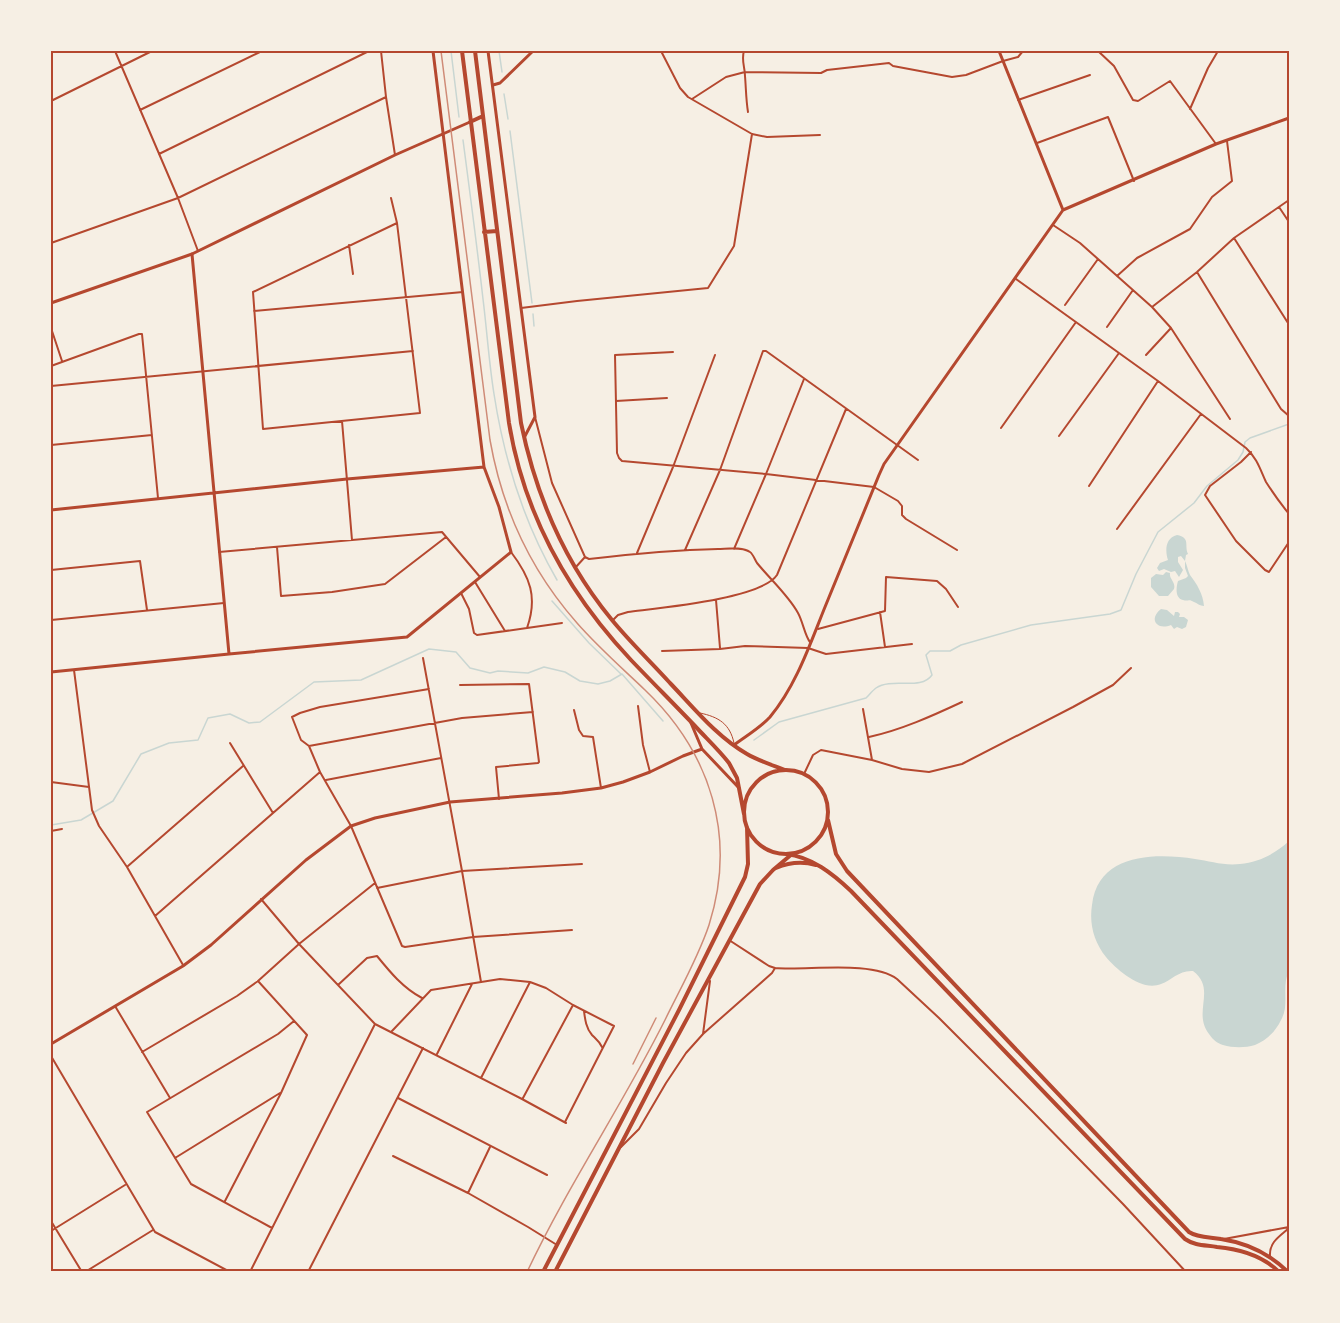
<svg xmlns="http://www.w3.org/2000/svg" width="1340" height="1323" viewBox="0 0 1340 1323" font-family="Mulish,sans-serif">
  <rect width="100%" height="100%" fill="#f6efe4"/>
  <path fill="#c9d6d2" d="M1177,535C1191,538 1184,545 1188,554L1186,555L1185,561L1181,556L1178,557V562L1183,570L1179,577L1175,571L1171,572L1164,569L1159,571L1157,568L1160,563L1168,560C1165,551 1165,538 1177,535Z
    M1185,561C1187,565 1188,571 1190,575C1197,584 1203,594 1204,606C1200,606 1197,603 1194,602C1188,598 1189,602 1183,600C1175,598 1176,588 1178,581L1186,578L1188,576L1185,568Z
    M1166,572L1170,573C1169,579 1176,582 1174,589L1168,596H1159L1151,587V578L1156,574L1163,575Z
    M1161,609L1167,610L1174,616L1175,612H1178L1180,614L1179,617H1184L1188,620L1186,627L1182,629L1177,627L1174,629L1171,625C1157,631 1148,619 1161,609Z
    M1289,841V971C1281,987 1290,1005 1281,1020C1276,1031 1266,1041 1255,1045C1245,1048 1233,1048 1223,1045C1217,1043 1213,1040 1209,1034C1192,1012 1217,989 1193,971C1179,970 1172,980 1161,984C1142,992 1117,970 1106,957C1094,942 1089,924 1092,905C1098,853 1155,853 1195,859C1210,861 1224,866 1240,864C1259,862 1275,854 1289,841Z"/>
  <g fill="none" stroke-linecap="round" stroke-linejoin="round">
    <path stroke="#c9d6d2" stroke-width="1.5" d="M451,51L459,117
      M499,51L502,72
      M504,94L508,119
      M510,131L532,303
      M463,140C470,193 477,246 483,299C487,331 489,363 494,394C504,459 524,523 557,580
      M533,314L534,326
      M552,601L589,643L621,674
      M754,740L779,722L866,698C869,695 873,690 876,688C892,677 921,691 932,675L926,655L930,651H950L961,645L1031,625L1110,614L1121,610L1136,574L1158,532L1194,503L1207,486L1238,460L1243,452L1245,442L1250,438L1289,424
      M51,825L81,820L113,801L141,754L169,743L198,740L208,718L230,714L249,723L260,722L314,682L361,680L429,649L456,652L470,668L490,673L498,671L528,673L544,667L565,672L580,681L598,684L610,681L622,674L663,721"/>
    <path stroke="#b5482f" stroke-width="1" d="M700,713C719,717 730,724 734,743"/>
    <path stroke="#b5482f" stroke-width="2" d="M115,51L178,198L198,251
      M381,51L386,97L395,155
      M661,51L680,88L688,97L752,134L767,137L820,135
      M744,51C741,60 745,67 745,76C746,88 746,100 748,112
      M1098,51L1114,66L1133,100L1138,101L1170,81L1216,144
      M1287,51L1289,53
      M692,99L726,77L745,72L821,73L827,70L889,63L893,66L952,77L966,75L1003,61L1018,57L1023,51
      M1018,100L1090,75
      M51,101L152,51
      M1190,109L1208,68L1218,51
      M140,110L262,51
      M1037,143L1108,117L1134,181
      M159,154L369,51
      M391,198L397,223L420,413L263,429L253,292L397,223
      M1279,207L1289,222
      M1053,225L1080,243L1152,307L1171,328L1230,419
      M1234,238L1288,323
      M51,243L178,198L386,97
      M349,245L353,274
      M1197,272L1281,409L1289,416
      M1117,276L1137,258L1190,229L1212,197L1232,181L1227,141
      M1016,279L1158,381L1246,448C1257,458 1260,469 1266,482C1273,493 1281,504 1289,514
      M1065,305L1098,259
      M1152,307L1197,272L1234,238L1289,200
      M521,308L577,301L708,288L734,246L752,134
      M254,311L463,292
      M1107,327L1133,290
      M51,328L62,361
      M673,352L615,355L617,453L619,458L622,461L766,474L874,487L898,501L902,506V515L906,519L957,550
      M1146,355L1171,328
      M51,366L139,334H142L158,498
      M51,386L413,351
      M616,401L667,398
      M535,417L552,483L585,557L589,559C632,554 674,550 718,549C726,549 742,546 750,552C753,554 755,560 757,563C770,579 789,596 798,613C803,622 805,636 810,642
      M342,421L352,540
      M1001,428L1076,322
      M1059,436L1119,353
      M51,445L152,435
      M1251,452L1241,462L1210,486L1205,495L1236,541L1265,570L1269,572L1289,542
      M1089,486L1158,381
      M1117,529L1201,414
      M277,547L281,596L332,592L385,584L446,537
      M734,549L766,474L804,379
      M685,550L720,470L763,351H766L918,460
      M219,552L442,532L480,577
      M637,553L673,467L715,355
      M575,568L585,557
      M51,570L140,561L147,610
      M475,582L505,631
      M461,593L469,609L474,633L477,635L527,628C538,597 530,577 511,552
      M716,600L720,648
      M880,612L885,647
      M51,620L224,603
      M613,620L618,615L628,612C658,608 761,599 777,575L846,409
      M527,628L562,623
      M818,629L885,611L886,577L937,581L946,589L958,607
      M662,651L720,649L745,646L808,648L826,654L912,644
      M423,658L462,871L481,982
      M74,670L92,810L99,826L127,867L183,965
      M460,685L529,684L539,762L538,763L496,767L499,799
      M429,689L320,707L300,713L292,717L301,740L309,746L320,772L351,826L402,946L405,947L473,937L572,930
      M638,706L643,745L650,772
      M863,709L872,760
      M574,710L579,730L583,736L593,737L601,788
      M869,737C901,730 932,716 962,702
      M230,743L273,813
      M309,746L462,718L533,712
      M804,774L813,755L821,750L872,760L902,769L929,772L962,764L1073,707L1113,685L1131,668
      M326,780L441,758
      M51,782L89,787
      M51,831L62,829
      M128,866L243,766
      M377,888L462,871L582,864
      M261,899L299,944L375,1024L522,1099L566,1123
      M155,916L320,772
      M729,940L769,966L775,968
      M338,985L367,958L377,956C390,972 403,988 422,998
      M115,1006L170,1098
      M584,1011C585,1019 586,1028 592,1035C596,1039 599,1041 602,1047
      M392,1031L431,990L500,979L530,982L546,988L573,1005L614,1026L565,1122
      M703,1034L710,981
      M142,1052L237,996L258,981L299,944L375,883
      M437,1054L472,984
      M51,1056L155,1232L230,1272
      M481,1078L530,982
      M398,1098L547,1175
      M523,1098L573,1005
      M621,1147L639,1129L666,1083L686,1053L703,1034L772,973L775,968C806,971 872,960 897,979L939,1018L1033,1112L1123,1204L1186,1272
      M393,1156L468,1193L528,1227L557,1245
      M175,1158L280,1093
      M468,1193L490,1147
      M225,1201L281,1093L307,1035L258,981
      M51,1221L82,1272
      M272,1228L191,1184L147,1112L278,1034L294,1021
      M51,1231L125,1185
      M1224,1239L1289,1227
      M1270,1256C1269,1242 1280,1236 1289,1228
      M85,1272L153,1230
      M250,1272L375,1024
      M308,1272L423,1048"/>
    <path stroke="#b5482f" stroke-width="3" d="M999,51L1063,210
      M493,85L500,83L533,51
      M1063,210L1216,144L1289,118
      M192,254L229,654
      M51,510L347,479L484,467
      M51,672L229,654L407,637L511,552L499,507L484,467L433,51
      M691,723L702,749L739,788
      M734,745C746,736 760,728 770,717C796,686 810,644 825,607C843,563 861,519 879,475L884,464L1063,210
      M51,1044L183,966L211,945L306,860L351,826L375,818L450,802L562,793L601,788L623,782L650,772L683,756L702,749"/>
    <path stroke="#b5482f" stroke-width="3" d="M488,51L535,417L525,436
      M51,303L192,254L395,155L470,122"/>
    <path stroke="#b5482f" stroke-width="4" d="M462,51L509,423C524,514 569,594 631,660C652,682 674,704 695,726C706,738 719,750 729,763L737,778L744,814
      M475,51L521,423C536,496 564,562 612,620C630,642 651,662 670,683C694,708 717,737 747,754C759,761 772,765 785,770
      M470,122L483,116
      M484,232L497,231
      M744 812a42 42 0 1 1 84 0a42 42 0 1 1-84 0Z
      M828,820L836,854L847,871L1189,1232C1198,1238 1210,1237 1221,1239C1247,1243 1269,1253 1288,1272
      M786,854C812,857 833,874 851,891L1185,1239C1195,1246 1206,1245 1217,1247C1239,1249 1263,1256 1279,1272
      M776,868C790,862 802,861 816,865
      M543,1272L679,1010L745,877L748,864L747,827
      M555,1272L663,1063L760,884L773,870L792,854"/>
    <path stroke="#cf8b77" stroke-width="1.5" d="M441,51L490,440C502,508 531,571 577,623C598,647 622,668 645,690C711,753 737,837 709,925C698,958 680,989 665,1020C622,1106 568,1185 527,1272
      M633,1064L656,1018"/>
  </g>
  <rect width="1340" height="1323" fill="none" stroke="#f6efe4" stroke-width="105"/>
  <rect x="52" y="52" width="1236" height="1218" fill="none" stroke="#b5482f" stroke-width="2"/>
</svg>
